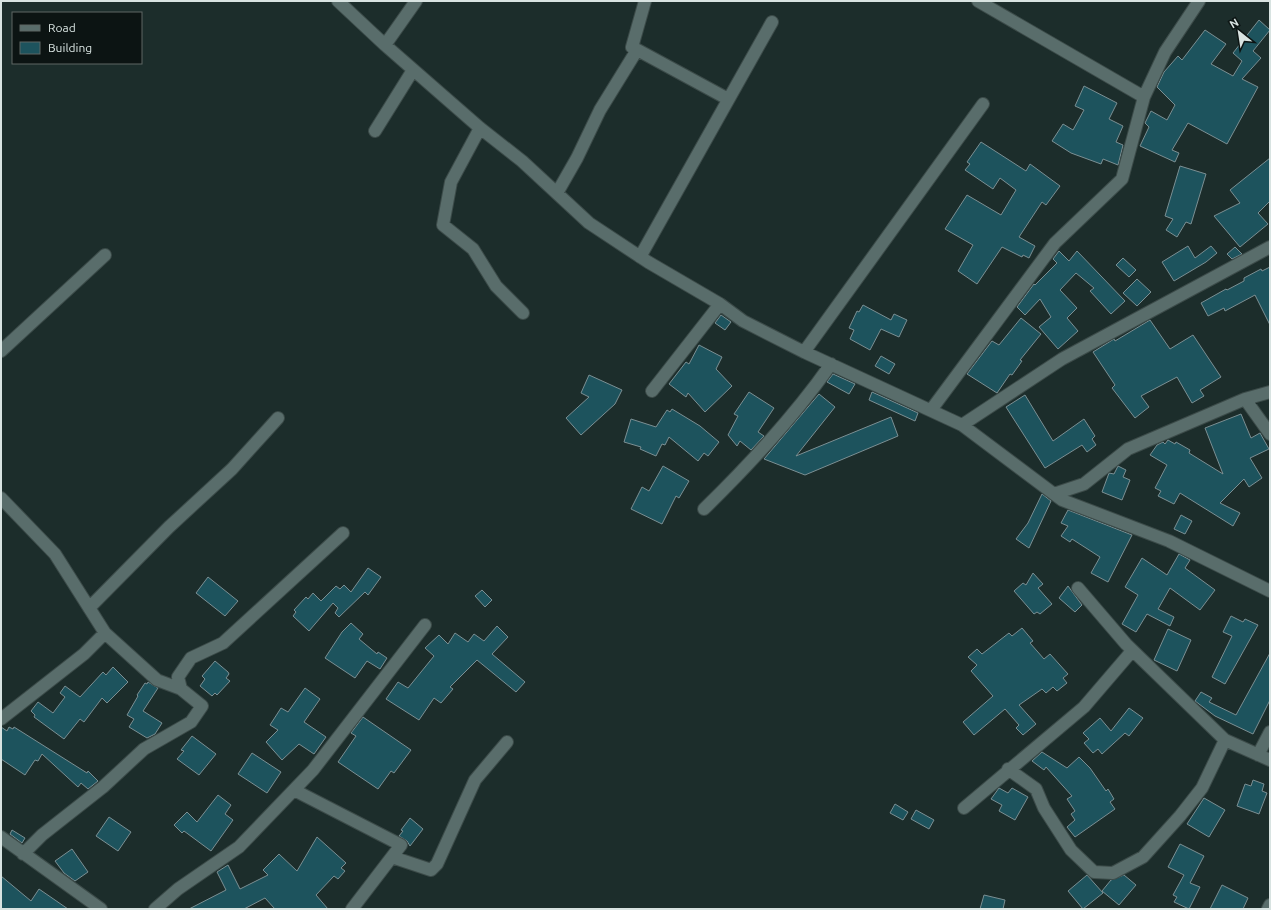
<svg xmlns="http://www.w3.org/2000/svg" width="1271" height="910" viewBox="0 0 1271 910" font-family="Ubuntu,sans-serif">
  <rect width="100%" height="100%" fill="#1c2d2b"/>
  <path fill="#1d535d" stroke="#7b8f93" d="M1259,20L1270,30L1253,51L1261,58L1242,79L1258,87L1227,144L1188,123L1172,150L1179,153L1175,162L1140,146L1149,127L1145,123L1151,111L1167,120L1175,105L1157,87L1164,72L1178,56L1182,60L1205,30L1226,44L1211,64L1233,76L1242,61L1233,53Z
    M1084,86L1117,103L1109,119L1123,126L1116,142L1123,145L1118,165L1103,159L1101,164L1071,153L1052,141L1063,124L1073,130L1084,110L1075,106Z
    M981,142L1026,171L1030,164L1060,186L1046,205L1042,202L1019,237L1035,246L1029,258L1023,255L1022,257L1002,247L977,284L958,271L973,245L945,229L967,195L1001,215L1016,190L1000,178L993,189L965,170L970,164L967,162Z
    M1270,158V201L1258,213L1268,224L1240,247L1214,216L1240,203L1230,190Z
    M1180,166L1206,174L1191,224L1186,222L1177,237L1166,230L1173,219L1165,216Z
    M1188,246L1195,258L1211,246L1217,253L1206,262L1174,281L1162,262Z
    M1235,247L1242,254L1232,259L1227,254Z
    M1059,251L1069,261L1077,251L1125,301L1111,314L1090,291L1094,288L1076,273L1060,290L1077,308L1067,318L1078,331L1058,349L1039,327L1051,317L1040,299L1025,315L1017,307L1034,284L1035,285L1057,263L1053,259Z
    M1123,258L1136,270L1129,277L1116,265Z
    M1270,267V325L1255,295L1225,311L1224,308L1208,316L1201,303L1226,289L1227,290L1244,281V278L1261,269L1262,271Z
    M1137,279L1151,292L1137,306L1123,293Z
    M863,305L891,320L894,314L907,320L899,337L881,329L870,350L850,339L854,330L849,328L857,311L859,312Z
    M721,315L731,322L725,330L715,323Z
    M1021,318L1041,334L1020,360L1022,361L1012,375L1010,374L997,393L967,374L992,341L999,345Z
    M1150,320L1170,349L1193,335L1221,377L1200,390L1204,396L1192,403L1177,377L1141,396L1149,407L1135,418L1112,388L1115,385L1093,352L1114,339L1115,341Z
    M699,345L722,357L716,369L732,386L705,412L688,393L686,397L669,384L686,362L689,364Z
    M881,356L895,364L889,374L875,366Z
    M833,374L855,384L849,394L827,382Z
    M589,375L622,390L615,404L581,435L566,418L589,397L581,393Z
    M749,392L774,408L758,432L764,436L751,450L740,441L737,446L728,435L738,416L734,414Z
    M872,392L918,413L915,421L869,400Z
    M819,394L835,407L796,456L891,417L898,436L805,475L764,459Z
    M1025,395L1053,441L1084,419L1095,436L1092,439L1096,445L1087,452L1082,445L1045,468L1006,407Z
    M672,409L700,426L719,442L708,456L704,453L698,461L669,437L665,445L662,444L656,456L640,449L641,447L624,442L631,419L656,427L667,410L670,412Z
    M1241,414L1251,438L1260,433L1269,449L1250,458L1262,478L1249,487L1244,479L1220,503L1240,513L1233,526L1180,493L1174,504L1158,496L1161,491L1155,488L1167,465L1150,455L1157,445L1163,442L1165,444L1168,440L1175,444L1176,442L1190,450L1189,453L1223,474L1205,428Z
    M663,466L689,481L679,498L676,496L662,524L631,509L642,487L649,491Z
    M1118,466L1126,470L1123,477L1130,480L1122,500L1102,492L1109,473L1114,474Z
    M1042,494L1051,501L1029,548L1016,539L1028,523Z
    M1068,510L1132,535L1108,582L1091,573L1100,557L1072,539L1070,542L1061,536L1068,526L1061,523Z
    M1181,515L1192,521L1185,534L1174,529Z
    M1179,554L1190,560L1185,568L1215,590L1200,610L1170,588L1158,609L1174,617L1170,626L1147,614L1136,632L1122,624L1138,595L1125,587L1142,558L1167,575Z
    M368,568L381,577L368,595L365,592L339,617L335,613L338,608L333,603L309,631L293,616L296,612L294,610L306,597L308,599L313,593L321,601L336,586L340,589L344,585L351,592Z
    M1033,573L1043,584L1038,588L1052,604L1040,614L1037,612L1034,614L1014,591L1023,583L1026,585Z
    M208,577L238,601L225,616L196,593Z
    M1068,586L1082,605L1075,612L1059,598Z
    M482,590L492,600L485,607L475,596Z
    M1231,616L1243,622L1245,619L1258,625L1225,684L1212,677L1232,636L1223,632Z
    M351,623L363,634L359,639L377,654L378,652L387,658L380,669L367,661L355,678L325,658L342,632Z
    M497,626L508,637L492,654L525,682L516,692L477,660L450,687L453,689L441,703L434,698L419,720L386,699L398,682L408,688L434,656L425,648L439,635L448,644L455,633L468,642L474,634L484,641Z
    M1022,628L1033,641L1030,643L1044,659L1050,654L1068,674L1063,678L1067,683L1057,691L1053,687L1046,693L1042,689L1019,705L1036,724L1023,735L1016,728L1019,725L1005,709L974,735L963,722L993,696L971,671L977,665L968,657L977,649L982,654L1009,633L1012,636Z
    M1168,629L1191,640L1177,671L1154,660Z
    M1270,653V700L1253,734L1215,716L1195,701L1201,692L1212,698L1209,702L1236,715Z
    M215,661L228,672L229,674L226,678L230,681L217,695L215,693L212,696L200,686L205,679L202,676Z
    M113,667L128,682L107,703L102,698L84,722L80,719L64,739L34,717L35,715L31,711L38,702L53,713L65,697L60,693L65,686L80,697L103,672L106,675Z
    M148,682L158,688L143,711L162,723L155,734L147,738L129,727L134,719L127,715L138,696L137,695L145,683L147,684Z
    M305,688L320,699L304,722L326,737L314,754L299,744L282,760L266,742L278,730L270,725L281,708L288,712Z
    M1129,708L1143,718L1129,736L1125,733L1102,754L1098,749L1093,753L1084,743L1089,739L1083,733L1100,718L1111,731Z
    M363,717L411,750L394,773L391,771L378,789L338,762L356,736L351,733Z
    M1,727L7,731L9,727L13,729L14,727L87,773L88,771L98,781L88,789L81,783L78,787L42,754L38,761L35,760L25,775L1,759Z
    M192,736L216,754L199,775L177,759L184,751L181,750Z
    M1042,752L1067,768L1079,757L1090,768L1106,791L1108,789L1114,799L1110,802L1115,809L1075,837L1067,827L1075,820L1071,814L1075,811L1067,799L1072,796L1046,767L1044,770L1032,761Z
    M252,753L281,772L267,793L238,774Z
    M1253,780L1264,784L1262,791L1267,793L1259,814L1237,806L1245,784L1251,786Z
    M999,788L1008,793L1012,788L1028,797L1015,820L999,811L1002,805L991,799Z
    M218,795L231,805L225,814L233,820L211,851L184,831L182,833L174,825L187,812L197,822Z
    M1204,798L1225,810L1209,837L1187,824Z
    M895,804L908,812L903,820L890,813Z
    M916,810L934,820L929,829L911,819Z
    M109,817L131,832L118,851L96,836Z
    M410,818L423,829L410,846L407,841L399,836L403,831L401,830Z
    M12,830L25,838L22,843L10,834Z
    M317,837L346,863L341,868L345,871L338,879L334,876L316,895L328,909H275L265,898L244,909H189L226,890L217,872L228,865L240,889L268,875L263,870L279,854L297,871Z
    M1180,844L1204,856L1190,883L1200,887L1189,909L1174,902L1177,897L1173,895L1184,875L1168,867Z
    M72,849L88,872L75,881L64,873L55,861Z
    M1087,875L1103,893L1083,909L1068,891Z
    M1124,875L1136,885L1119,905L1102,891L1111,880Z
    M1,876L31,901L39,889L68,909H1Z
    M1222,885L1248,898L1243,909H1210Z
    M984,895L1005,900L1003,909H980Z"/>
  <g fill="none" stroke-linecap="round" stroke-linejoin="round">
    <g stroke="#3c4b49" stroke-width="14">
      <path id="minor" d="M338,1L385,45L480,128L522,161L589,223L648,262L720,304L743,321L804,352L962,425L1062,500L1169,541L1270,591
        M645,1L632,47L728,99
        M978,1L1144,97
        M385,45L416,1
        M480,128L451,182L443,225L473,249L496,286L523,313
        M375,131L413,70
        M557,193L577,158L600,110L637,50
        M640,257L772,22
        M1,351L105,255
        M804,352L983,104
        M652,391L720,304
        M1245,399L1270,434
        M931,410L1055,243L1122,179L1144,97L1165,52L1199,1
        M962,425L1062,359L1270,247
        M1054,494L1084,484L1128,449L1245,399L1270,392
        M1,498L55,554L105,633L157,680L181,689
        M704,509C750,464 794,417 831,364
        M1078,588L1126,644L1225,740L1270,760
        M89,608L169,527L232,469L278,418
        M1,719L84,654L105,633
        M1258,755L1270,732
        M1008,769L1036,789L1044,808L1071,850L1094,872L1113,873L1143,857L1180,816L1202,788L1225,740
        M294,790L401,845L352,909
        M964,808L1084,707L1132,651
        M1,837L101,909
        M23,854L42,835L103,787L144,749L191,722L202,706L181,689L178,677L191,658L223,643L343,533
        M392,857L431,870L437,864L475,780L507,742
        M155,909L178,889L239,847L313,770L425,625
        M1268,909L1270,905"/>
    </g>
    <use href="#minor" stroke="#596d6b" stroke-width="12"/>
  </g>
  <rect width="1271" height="910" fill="none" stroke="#d8e3e1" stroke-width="4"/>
  <rect x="12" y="12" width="130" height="52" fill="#0c1413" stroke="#5e6765"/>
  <rect x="20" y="25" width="20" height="6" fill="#596d6b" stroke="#5e6765"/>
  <text x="48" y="32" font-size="12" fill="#d8e3e1">Road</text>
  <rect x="20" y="42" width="20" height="12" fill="#1d535d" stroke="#5e6765"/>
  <text x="48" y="52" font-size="12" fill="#d8e3e1">Building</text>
  <g transform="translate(1239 32) rotate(330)" stroke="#0c1413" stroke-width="3" paint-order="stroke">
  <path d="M0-3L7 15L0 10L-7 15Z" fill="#d8e3e1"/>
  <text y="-6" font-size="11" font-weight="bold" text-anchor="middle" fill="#d8e3e1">N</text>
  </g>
</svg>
